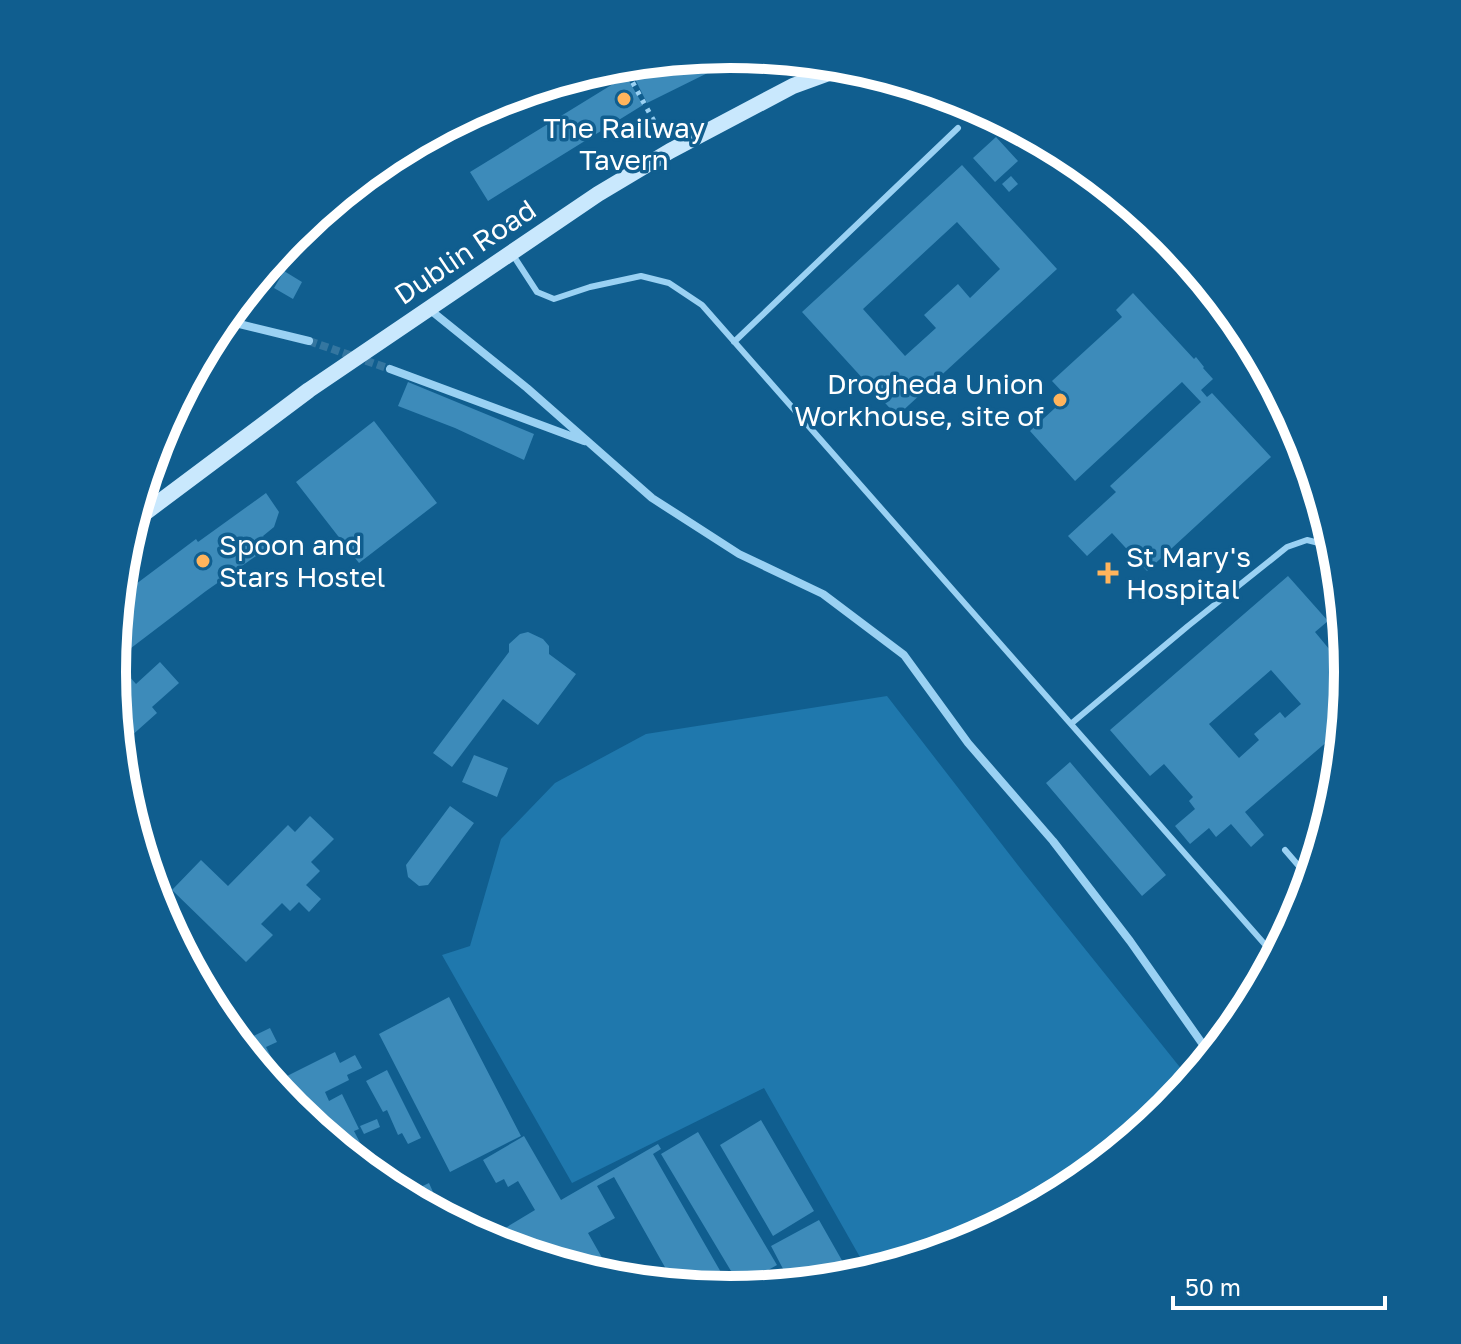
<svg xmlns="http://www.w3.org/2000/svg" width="1461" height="1344" viewBox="0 0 1461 1344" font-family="'Golos Text',sans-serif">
  <rect width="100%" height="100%" fill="#105e8f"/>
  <path fill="#1f78ad" d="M887,696L1024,873L1191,1081L1167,1109L1073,1186L967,1243L869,1273L764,1088L572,1183L442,955L470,946L501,839L555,783L646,734Z"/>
  <path fill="#3d8bba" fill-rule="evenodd" d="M731,54L744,55L647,103L628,65Z
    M626,76L643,105L488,201L470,172Z
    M996,137L1018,161L995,182L973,158Z
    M962,165L1057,269L897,416L802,312ZM957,222L1000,269L970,298L958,284L924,315L936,328L905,356L863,309Z
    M1011,176L1018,184L1009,192L1002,184Z
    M1158,228L1168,235L1172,241L1158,240Z
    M284,271L302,282L293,299L274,288Z
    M1133,293L1194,359L1196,357L1204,367L1203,368L1213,379L1201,390L1207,397L1212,393L1271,457L1147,571L1112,533L1087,556L1068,536L1116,492L1110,486L1201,402L1182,382L1075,481L1030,431L1067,397L1052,381L1122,317L1116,310Z
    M1229,310L1242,326L1229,329L1224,311Z
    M408,382L534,434L524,460L455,428L398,406Z
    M374,421L437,503L359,563L296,482Z
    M266,493L279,512L274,527L263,536L267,542L266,549L206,591L114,661L120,596L196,539L198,542Z
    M1288,576L1328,621L1315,632L1344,667L1348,664V672L1343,728L1245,812L1264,835L1251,847L1231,824L1216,837L1209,828L1190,844L1175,826L1195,809L1189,801L1193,797L1164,764L1150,776L1110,730ZM1271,670L1301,704L1285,718L1280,712L1254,734L1259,740L1239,758L1209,724Z
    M528,632L543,639L549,646V654L576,674L538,725L503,699L452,767L433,753L509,652V644L520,634Z
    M160,662L179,683L152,707L157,713L120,746L114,687L128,675L136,684Z
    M474,755L508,768L497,797L462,782Z
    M1070,762L1166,875L1142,896L1046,783Z
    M1336,795L1333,805L1331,813L1324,805Z
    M450,806L474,823L428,885L419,886L408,877L406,865Z
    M310,816L334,839L311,862L320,871L306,885L321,899L309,912L299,902L290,911L282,903L261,924L273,935L246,962L172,890L201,860L228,886L288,825L295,832Z
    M449,997L521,1136L450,1172L379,1034Z
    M270,1028L277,1042L266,1047L278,1071L267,1077L239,1043Z
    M335,1052L340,1063L355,1055L362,1068L347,1075L349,1080L325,1092L329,1101L342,1094L359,1129L354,1131L371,1164L365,1168L306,1119L285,1077Z
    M387,1070L421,1138L408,1144L402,1133L398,1135L387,1110L383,1112L366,1081Z
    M377,1119L380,1127L364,1134L360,1126Z
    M761,1120L814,1211L773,1236L720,1145Z
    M698,1132L777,1265L740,1286L661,1154Z
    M524,1136L561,1200L658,1144L661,1149L653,1154L726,1281L714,1287L715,1289L675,1285L614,1177L597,1186L615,1218L588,1233L609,1270L601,1275L566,1265L558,1252L546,1259L513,1249L502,1230L535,1210L518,1181L508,1187L504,1179L496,1183L483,1160Z
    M382,1163L387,1171L376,1177L371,1169Z
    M429,1183L433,1192L415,1201L413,1200L410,1192Z
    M819,1220L852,1278L791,1284L771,1246Z"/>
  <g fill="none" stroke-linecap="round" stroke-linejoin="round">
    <path stroke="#3476a0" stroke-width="8" stroke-dasharray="8 4" stroke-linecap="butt" d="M309,341L390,369"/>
    <path stroke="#9ad1f3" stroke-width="5" stroke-dasharray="4 6" stroke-linecap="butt" d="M623,65L661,134"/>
    <path stroke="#9ad1f3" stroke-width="6" d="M513,255L537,292L554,299L590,287L641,276L669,283L702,305L1276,957
      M734,342L958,128
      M1072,723L1188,626L1287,547L1307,540L1335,547
      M1285,850L1310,879"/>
    <path stroke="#9ad1f3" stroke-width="8" d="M429,309L527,388L652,498L739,554L823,594L904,655L968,743L1053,841L1130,941L1211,1056
      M223,320L309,341
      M390,369L584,441"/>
    <path stroke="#c9e8fd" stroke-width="16" d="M134,521L309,390L598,194L670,151L793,86L848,66"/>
  </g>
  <g fill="#ffb45c" stroke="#105e8f" stroke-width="3">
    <circle cx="624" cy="99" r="8"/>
    <circle cx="1060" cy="400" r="8"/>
    <circle cx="203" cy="561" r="8"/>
    <path d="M1104 561h8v8h8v8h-8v8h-8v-8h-8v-8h8z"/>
  </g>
  <g text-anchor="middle" stroke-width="7" stroke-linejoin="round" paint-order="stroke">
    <g font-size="28" fill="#fff" stroke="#105e8f" text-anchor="start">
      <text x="624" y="138" text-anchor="middle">The Railway<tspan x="624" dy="32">Tavern</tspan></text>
      <text x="1044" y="394" text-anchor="end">Drogheda Union<tspan x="1044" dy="32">Workhouse, site of</tspan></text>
      <text x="219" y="555">Spoon and<tspan x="219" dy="32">Stars Hostel</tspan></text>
      <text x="1126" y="567">St Mary's<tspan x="1126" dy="32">Hospital</tspan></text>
    </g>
    <g font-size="28" fill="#fff" stroke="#105e8f">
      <text transform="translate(465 252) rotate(-34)" y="10">Dublin Road</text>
    </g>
  </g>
  <path d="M0 0H1461V1344H0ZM126 672a604 604 0 1 1 1208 0a604 604 0 1 1-1208 0Z" fill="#105e8f" fill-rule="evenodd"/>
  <path fill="none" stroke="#fff" stroke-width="10" d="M126 672a604 604 0 1 1 1208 0a604 604 0 1 1-1208 0Z"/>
  <path d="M1173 1296v12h212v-12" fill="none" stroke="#ffffff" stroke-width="4"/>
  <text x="1185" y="1296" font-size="24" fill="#ffffff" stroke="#105e8f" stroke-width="6" paint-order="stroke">50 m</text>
</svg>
